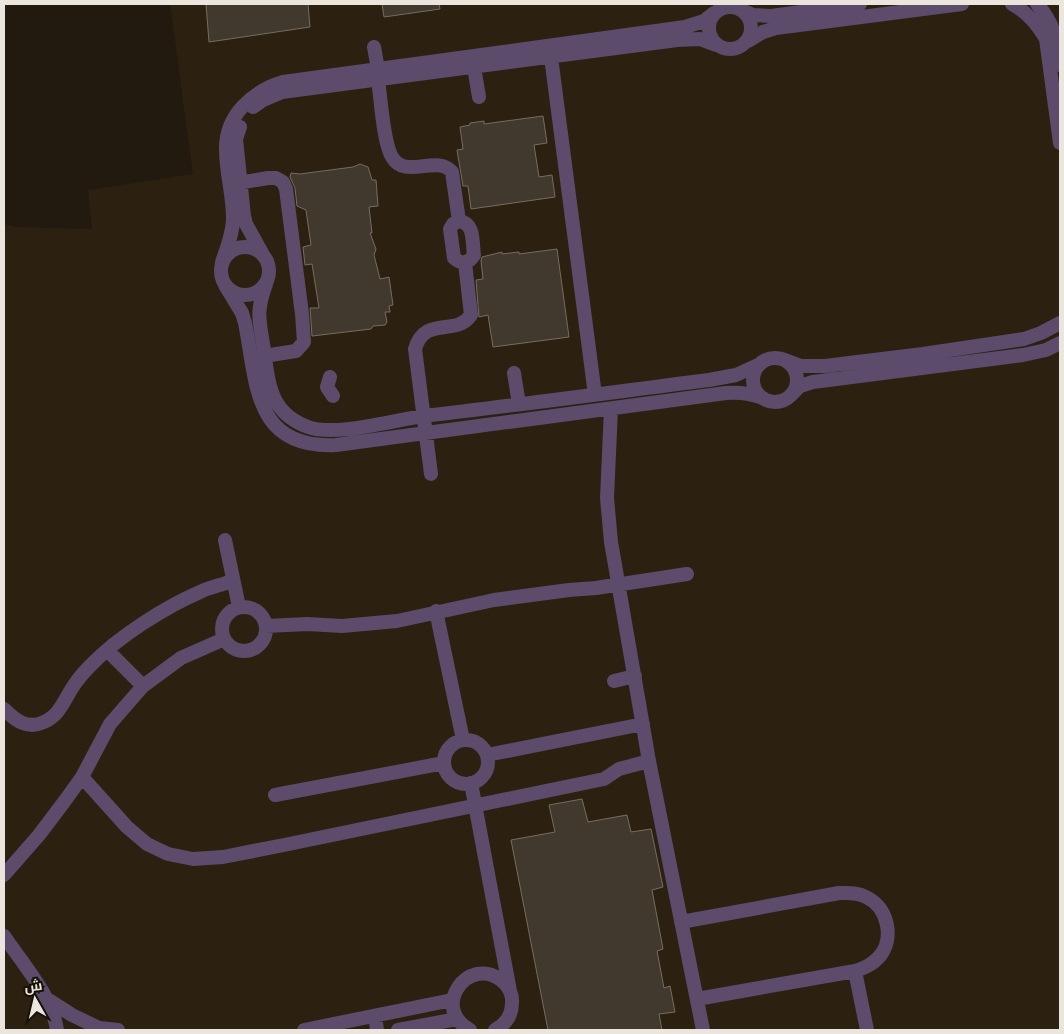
<svg xmlns="http://www.w3.org/2000/svg" width="1064" height="1034" viewBox="0 0 1064 1034" font-family="'Zilla Slab',Cairo,serif">
  <rect width="100%" height="100%" fill="#221a0f"/>
  <path fill="#2c2110" d="M170,4H1060V1030H4V224L15,227L92,229L88,190L193,174Z"/>
  <path fill="#41392d" stroke="#766d60" d="M206,4H308L310,27L209,42Z
    M382,4H439L440,9L384,17Z
    M543,116L547,143L534,145L539,177L552,175L555,197L471,209L468,186H463L457,150L463,149L460,127L470,125V123L484,121V124Z
    M360,164L368,167L372,180H376L378,206L369,207L372,233H370L376,249L374,255L380,279L389,277L393,305L389,306L390,312H385L387,322L385,325L373,326L371,329L312,336L310,308H319L312,264L305,265L303,247L311,245L306,210L297,206L295,188L290,177L291,173L300,174L353,167Z
    M557,249L569,337L493,347L488,315L479,317L476,280L483,279L481,261L482,257L502,252V254L519,252V254Z
    M582,799L588,822L627,815L631,832L651,829L663,887L652,890L663,949L657,951L664,988L670,986L675,1012L659,1014L662,1030H548L511,840L555,832L549,805Z"/>
  <g fill="none" stroke-linecap="round" stroke-linejoin="round">
    <path stroke="#5c4b6a" stroke-width="14" d="M1012,4C1028,13 1037,24 1046,39L1060,143
      M1037,4C1054,23 1057,39 1060,65
      M709 28a21 21 0 1 1 42 0a21 21 0 1 1-42 0Z
      M741,10L753,15L771,16L860,4
      M748,41L763,32L776,28L962,4
      M374,47L378,69
      M551,57L595,395
      M474,67L479,97
      M378,80C381,99 383,142 392,157C405,180 437,154 452,172L459,221
      M253,107L263,100L282,92L677,40L700,39L716,45
      M240,127L236,139L244,216L246,224L262,253
      M232,184L268,178H276L283,182L286,189L302,314L304,342L296,351L264,356
      M459,221C475,223 472,242 474,255C469,263 462,265 454,258L450,229L453,224Z
      M221 271a24 24 0 1 1 48 0a24 24 0 1 1-48 0Z
      M222,262C227,248 233,233 233,218C233,195 226,172 226,150C225,115 253,91 283,82L685,27L704,21L714,13
      M266,284C255,314 260,321 264,351C269,385 270,413 308,427C335,437 393,420 424,416C519,405 614,392 709,380L736,375L760,364
      M225,285L242,313L245,323C257,383 253,449 336,445L726,393C740,392 750,393 763,398
      M753 380a22 22 0 1 1 44 0a22 22 0 1 1-44 0Z
      M785,360L801,366H825L923,354L1024,339L1041,333L1060,323
      M514,373L519,404
      M330,377L327,387L333,396
      M790,396L800,386L813,382L1023,355L1046,350L1060,343
      M611,409L607,498L611,542L649,761L703,1030
      M431,474L415,349C425,315 456,337 471,315L465,263
      M225,540L239,607
      M222 629a22 22 0 1 1 44 0a22 22 0 1 1-44 0Z
      M436,611L463,740
      M266,626L307,624L342,626L397,621L494,600L569,590L596,588L687,574
      M107,650L143,686
      M614,681L635,676
      M4,709C15,720 27,730 44,722C62,714 65,696 77,681C81,675 87,669 92,664C118,637 165,607 200,592C210,587 222,585 232,581
      M444 762a22 22 0 1 1 44 0a22 22 0 1 1-44 0Z
      M487,755L643,724
      M82,777L127,827L147,844L168,854L193,859L223,857L284,845L604,779L619,769L649,761
      M471,783L510,991
      M275,795L444,763
      M4,875L39,835L64,802L82,777L110,724L143,686L181,658L224,639
      M681,922L839,893C848,893 857,892 866,897C888,907 895,939 879,957C872,965 864,968 855,971L697,999
      M4,936C23,964 52,996 57,1030
      M855,971L867,1030
      M47,999L72,1015L99,1028
      M375,1016L377,1030
      M90,1030L99,1028L118,1030
      M304,1030L452,1000
      M398,1030L457,1019
      M470,1030C430,1008 468,955 501,980C508,985 513,994 512,1003C512,1015 506,1024 495,1030"/>
  </g>
  <rect width="1064" height="1034" fill="none" stroke="#eae5dd" stroke-width="10"/>
  <g transform="translate(35 999) rotate(352)" stroke="#181107" stroke-width="4" paint-order="stroke">
  <path d="M0-4L9 19L0 12L-9 19Z" fill="#eae5dd"/>
  <text y="-8" font-size="14" font-weight="bold" text-anchor="middle" fill="#eae5dd">ش</text>
  </g>
</svg>
